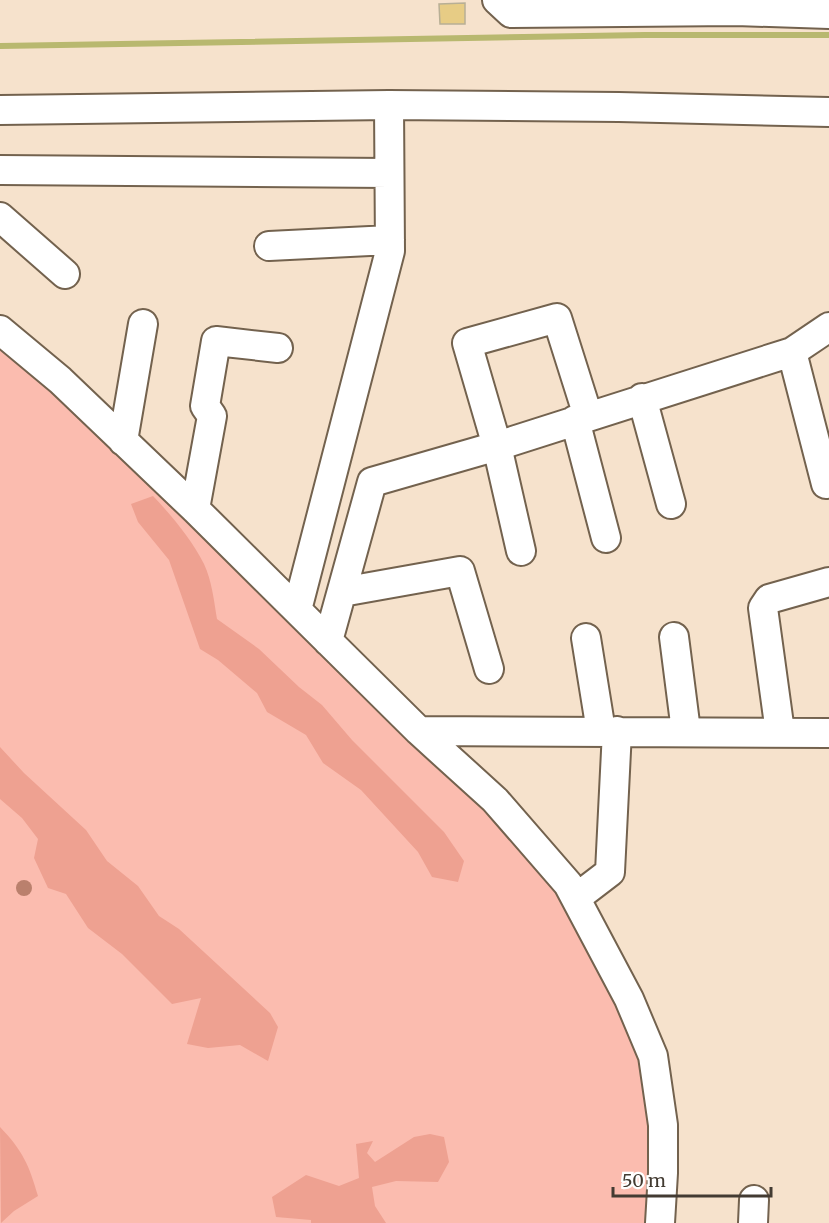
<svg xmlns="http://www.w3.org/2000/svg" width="829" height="1223" viewBox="0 0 829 1223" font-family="Merriweather,serif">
  <rect width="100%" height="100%" fill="#f6e2cc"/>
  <path fill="#fbbcaf" d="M0,346L51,388L484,809L557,891L617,1001L637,1049L645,1082L651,1145L647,1223H0Z"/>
  <path fill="#eea191" d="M153,496C172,516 192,540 204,564C212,581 214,601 217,619L259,649L299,687L322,705L352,740L444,832L464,861L458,882L432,877L418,852L361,790L323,763L306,735L267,712L257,693L218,660L200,649L169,560L138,522L131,504Z
    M0,747L24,773L86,830L107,861L138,886L159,916L179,929L270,1013L278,1027L268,1061L240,1045L208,1048L187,1044L201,998L172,1004L122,954L88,928L66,894L48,888L34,858L38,839L22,818L0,799Z
    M0,1127C23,1151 29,1165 38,1196L14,1211L1,1223Z
    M430,1134L444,1137L449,1162L438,1182L396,1181L372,1187L375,1206L386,1223H311V1220L276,1217L272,1197L306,1175L339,1186L359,1178L356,1144L373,1141L367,1153L375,1162L414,1137Z"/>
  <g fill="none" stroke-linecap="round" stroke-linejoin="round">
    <path stroke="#b8b86f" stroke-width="6" d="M0,46L645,35H829"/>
  </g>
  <path fill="#e7cc85" stroke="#b8af95" stroke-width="1.5" d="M465,3V24H440L439,4Z"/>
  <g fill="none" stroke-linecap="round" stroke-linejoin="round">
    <g stroke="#73624e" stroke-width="32">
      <path id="minor" d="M497,0L511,13L736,11L829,14
        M0,110L389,105L619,107L829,112
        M0,170L389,173
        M0,217L65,274
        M269,246L390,240
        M0,330L60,380L195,509L419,731L495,800L568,884L629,999L653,1056L663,1125V1173L660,1223
        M792,352L826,484L829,483
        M642,398L671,504
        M575,420L606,538
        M123,441L143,324
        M195,509L212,416L205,406L216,341L278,348
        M521,551L497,446L467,343L557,318L588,416
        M342,592L460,571L489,669
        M297,610L390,251L389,105
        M674,637L686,731
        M586,638L601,731
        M328,641L372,482L497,446L792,352L829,327
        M419,731L829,733
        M780,732L763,608L769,599L829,582
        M576,898L610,872L617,731
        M753,1223L754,1200"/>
    </g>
    <use href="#minor" stroke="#fff" stroke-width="28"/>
  </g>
  <circle fill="#ba806d" cx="24" cy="888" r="8"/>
  <path d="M613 1187v9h158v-9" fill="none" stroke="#433b32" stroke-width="3"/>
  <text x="622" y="1187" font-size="18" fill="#433b32" stroke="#ffffff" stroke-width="4.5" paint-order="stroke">50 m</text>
</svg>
